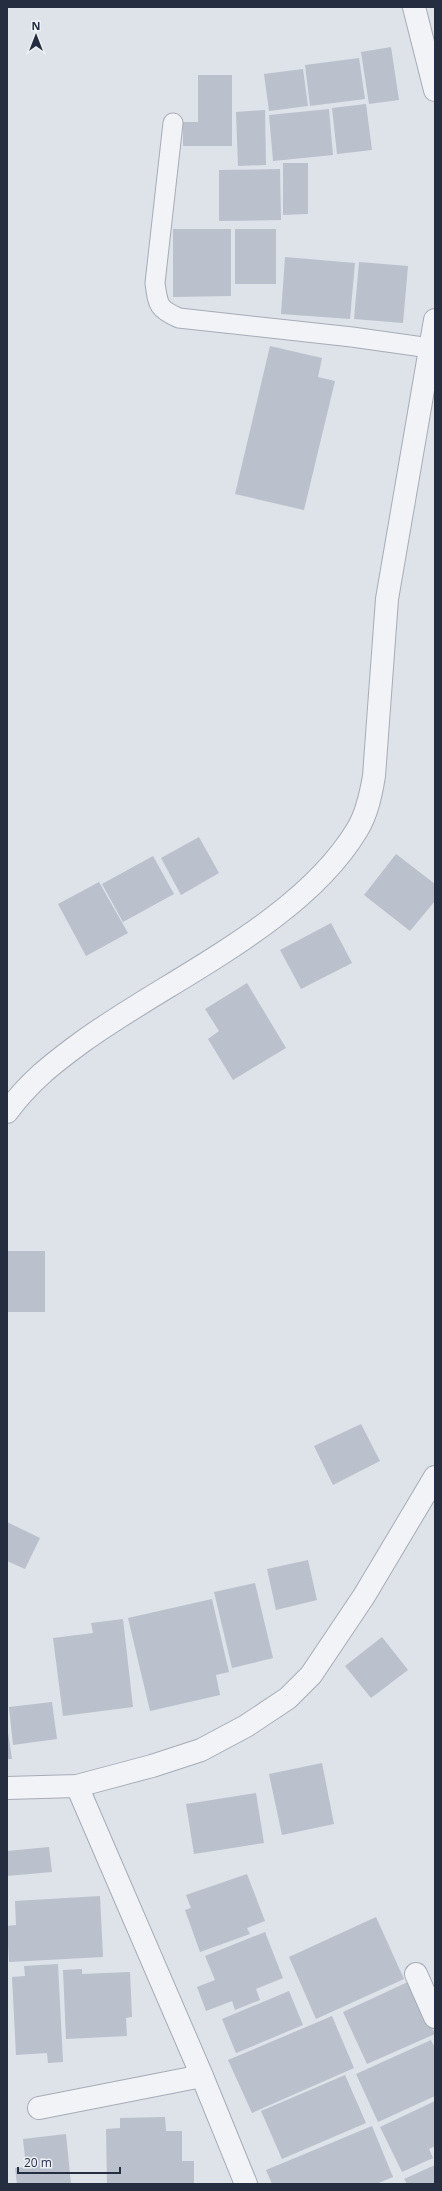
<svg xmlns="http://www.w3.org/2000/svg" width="442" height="2191" viewBox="0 0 442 2191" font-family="'Open Sans',sans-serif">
  <rect width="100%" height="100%" fill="#dee2e9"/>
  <path fill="#bac0cc" d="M391,47L399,100L369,104L361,52Z
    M359,58L365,99L310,106L305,65Z
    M303,69L308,106L269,111L264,74Z
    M198,75H232V146H183V122H198Z
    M366,104L372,150L337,154L332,108Z
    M329,109L333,155L273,161L269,115Z
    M265,110L266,165L238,166L236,112Z
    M283,163H308V214L283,215Z
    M280,169L281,220L219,221V170Z
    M173,229H231V296L173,297Z
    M235,229H276V284H235Z
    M285,257L355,263L350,319L281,314Z
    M359,262L408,266L403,323L354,319Z
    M270,346L322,358L318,377L335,381L304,510L235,494Z
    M199,837L219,873L181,895L161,858Z
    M396,854L435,884V901L410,931L364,895Z
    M153,856L174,894L123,922L102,884Z
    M99,882L128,933L86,956L58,904Z
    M331,923L352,963L301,989L280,950Z
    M247,983L286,1048L233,1080L208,1039L219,1031L205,1009Z
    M7,1251H45V1312H7Z
    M361,1424L380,1461L333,1485L314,1446Z
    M7,1522L40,1538L25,1569L7,1561Z
    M308,1560L317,1600L276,1610L267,1569Z
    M255,1583L273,1658L232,1668L214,1592Z
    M212,1599L229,1672L216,1675L220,1695L150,1711L128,1618Z
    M123,1619L133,1707L63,1716L53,1638L93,1633L91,1623Z
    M382,1637L408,1670L371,1698L345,1666Z
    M52,1702L57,1739L13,1745L9,1707Z
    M7,1725L12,1759H7Z
    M322,1763L334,1824L282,1835L269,1774Z
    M256,1793L264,1843L194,1854L186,1804Z
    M49,1847L52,1872L7,1876V1851Z
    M247,1874L265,1921L247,1928L250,1934L200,1952L185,1910L191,1908L186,1895Z
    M100,1896L103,1957L9,1962L7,1926L16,1925L15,1901Z
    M376,1917L404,1979L316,2019L289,1957Z
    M265,1932L283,1978L256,1989L260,2000L235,2010L232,2001L206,2011L197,1987L215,1980L205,1956Z
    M58,1964L63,2062L48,2063L47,2053L16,2055L12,1977L25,1976L24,1966Z
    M82,1969V1974L130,1972L132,2017L126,2018L127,2036L66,2039L63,1970Z
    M410,1981L435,2034L367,2064L343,2012Z
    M289,1991L303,2025L236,2053L222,2019Z
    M332,2016L354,2068L252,2113L228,2060Z
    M431,2040L435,2048V2096L378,2122L356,2074Z
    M345,2075L366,2123L282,2159L261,2111Z
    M435,2101V2146L429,2149L433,2158L402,2172L380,2127Z
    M165,2117L166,2131H182V2161H194V2184H107L106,2129L120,2128V2118Z
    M372,2126L393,2177L376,2184H272L266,2170Z
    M66,2134L71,2184H17L15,2168L26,2167L23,2139Z
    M435,2165V2184H407L404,2179Z"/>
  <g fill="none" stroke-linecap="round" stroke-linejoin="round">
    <g stroke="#a6acb7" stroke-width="21">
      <path id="service" d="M173,123L155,283C158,305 158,309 179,318L352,337L430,348"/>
    </g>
    <g stroke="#a6acb7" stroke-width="24">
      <path id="minor" d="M77,1786L202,2076L246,2184
        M416,1974L435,2017
        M39,2108L202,2076"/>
    </g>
    <g stroke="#a6acb7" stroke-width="24">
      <path id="tertiary" d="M414,7L435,90
        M7,1112C29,1082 52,1064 82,1042C169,979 301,923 357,830C367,814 371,794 374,776L387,599L435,320
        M7,1788L77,1786L152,1766L201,1750L246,1726L288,1698L311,1675L364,1596L435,1477"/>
    </g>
    <use href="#service" stroke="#f1f3f7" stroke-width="19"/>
    <use href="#minor" stroke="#f1f3f7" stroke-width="22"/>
    <use href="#tertiary" stroke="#f1f3f7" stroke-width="22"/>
  </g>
  <rect width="442" height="2191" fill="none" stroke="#252e41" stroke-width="16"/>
  <g transform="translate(36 36)" stroke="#edf1f6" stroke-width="3" paint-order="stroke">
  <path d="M0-3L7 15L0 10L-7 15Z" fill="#252e41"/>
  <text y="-6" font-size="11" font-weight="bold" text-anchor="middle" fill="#252e41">N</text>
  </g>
  <path d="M18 2167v6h102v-6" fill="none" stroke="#252e41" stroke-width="2"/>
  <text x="24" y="2167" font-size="12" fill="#252e41" stroke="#edf1f6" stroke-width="3" paint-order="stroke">20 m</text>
</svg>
